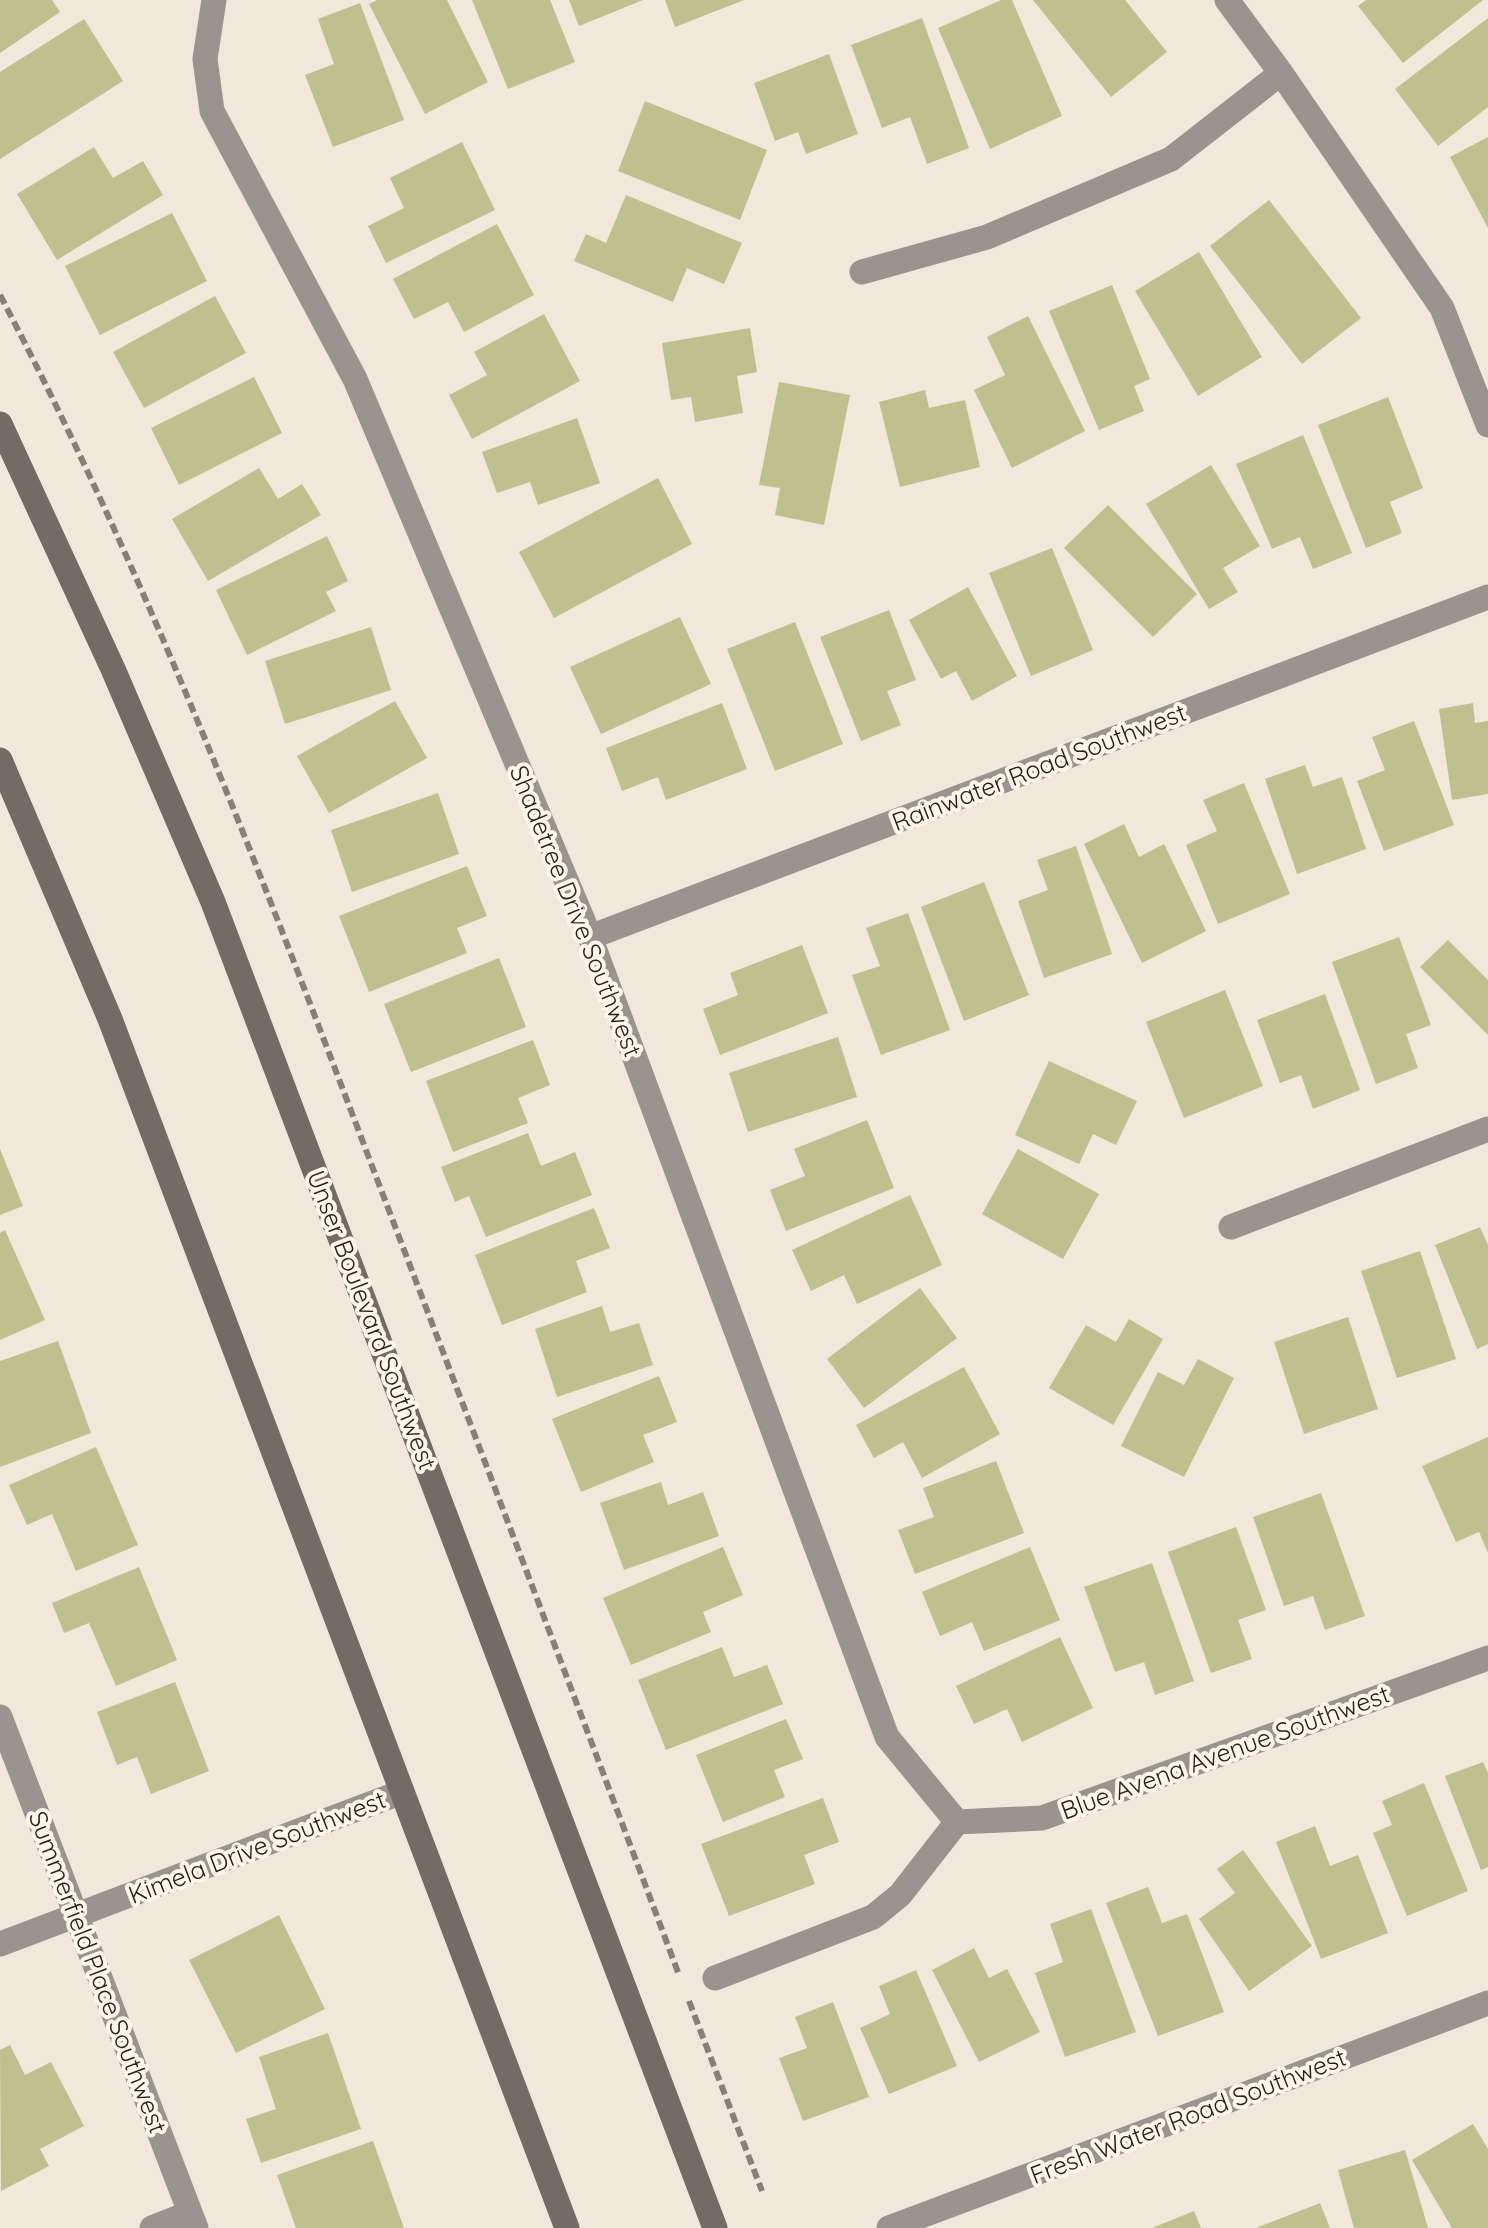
<svg xmlns="http://www.w3.org/2000/svg" width="1488" height="2228" viewBox="0 0 1488 2228" font-family="Quicksand,sans-serif">
  <rect width="100%" height="100%" fill="#efe8db"/>
  <path fill="#bec18d" d="M0,0H52L60,12L0,53Z
    M377,0H447L488,82L425,114L369,4Z
    M472,0H550L575,62L508,89Z
    M569,0H643L579,26Z
    M665,0H744L675,27Z
    M1001,0H1012L1062,116L990,149L938,28Z
    M1033,0H1125L1167,52L1111,97Z
    M1366,0H1483L1403,63L1358,6Z
    M360,3L404,120L333,147L305,75L334,64L318,19Z
    M922,18L969,148L927,164L910,117L882,128L851,45Z
    M1488,18V107L1438,146L1395,89Z
    M84,19L123,81L0,159V72Z
    M829,54L858,134L806,154L798,132L775,141L754,83Z
    M645,101L767,150L740,220L618,171Z
    M1488,137V228L1450,157Z
    M462,142L495,210L386,263L368,226L404,208L390,178Z
    M94,147L113,178L143,161L163,195L57,260L17,194Z
    M626,195L742,243L724,284L687,268L673,302L574,261L586,234L606,243Z
    M1269,200L1361,318L1302,364L1210,246Z
    M172,213L207,281L100,335L65,266Z
    M497,224L534,295L464,332L448,302L414,319L393,279Z
    M1199,252L1262,357L1198,396L1135,291Z
    M1112,285L1150,379L1134,386L1144,411L1099,430L1049,311Z
    M215,296L246,353L144,408L113,352Z
    M544,314L580,381L472,439L449,395L487,375L474,352Z
    M1028,316L1085,431L1012,468L974,390L1005,375L987,337Z
    M750,328L757,372L737,376L743,413L695,422L691,397L671,400L662,343Z
    M254,377L282,433L179,485L151,428Z
    M779,382L850,395L824,525L775,515L780,488L759,485Z
    M925,390L929,408L965,400L980,467L900,487L879,402Z
    M1388,397L1423,488L1390,502L1402,533L1366,548L1318,425Z
    M577,418L600,483L538,505L530,482L497,493L482,452Z
    M1303,435L1352,553L1313,569L1300,537L1272,549L1236,464Z
    M1211,465L1260,546L1223,568L1238,592L1209,609L1146,504Z
    M259,468L278,499L302,484L321,515L208,581L172,519Z
    M658,478L692,544L554,618L519,552Z
    M1108,505L1197,594L1153,637L1064,548Z
    M327,536L348,581L326,592L336,611L247,655L216,590Z
    M1052,548L1093,650L1031,676L989,573Z
    M968,587L1017,676L972,701L956,671L941,679L909,620Z
    M889,610L916,680L887,691L901,725L861,741L820,637Z
    M680,617L711,684L601,734L570,667Z
    M795,622L843,744L775,771L727,649Z
    M371,627L391,690L285,724L265,661Z
    M395,701L427,758L329,813L297,756Z
    M722,703L747,769L666,800L658,777L622,791L606,748Z
    M1473,703L1475,723L1488,721V794L1452,800L1439,709Z
    M1414,721L1454,825L1384,851L1357,781L1385,770L1372,737Z
    M1305,765L1313,787L1342,777L1366,849L1297,874L1265,779Z
    M1244,783L1290,894L1218,924L1186,845L1217,831L1203,800Z
    M438,793L459,854L352,892L331,830Z
    M1124,824L1139,857L1164,844L1206,931L1142,963L1084,844Z
    M1076,846L1112,954L1044,978L1018,901L1048,890L1037,860Z
    M467,866L487,916L457,928L467,953L369,992L339,916Z
    M984,882L1029,995L964,1021L921,907Z
    M908,913L950,1030L881,1055L852,975L880,966L866,928Z
    M1399,937L1431,1025L1406,1034L1418,1068L1376,1084L1332,962Z
    M1448,940L1488,980V1035L1420,967Z
    M802,945L828,1013L720,1055L703,1009L738,995L730,973Z
    M499,958L526,1027L411,1072L384,1004Z
    M1225,990L1263,1086L1184,1118L1146,1022Z
    M1325,994L1360,1090L1313,1109L1301,1075L1280,1083L1257,1020Z
    M838,1037L857,1097L748,1132L729,1073Z
    M533,1040L550,1085L518,1098L528,1123L453,1152L426,1081Z
    M1049,1061L1137,1101L1116,1145L1093,1134L1079,1164L1015,1135Z
    M867,1120L894,1188L786,1231L770,1190L805,1176L794,1149Z
    M528,1133L541,1166L575,1152L592,1195L486,1237L469,1196L455,1202L441,1167Z
    M0,1149L23,1206L0,1215Z
    M1018,1149L1099,1194L1063,1259L982,1214Z
    M910,1195L942,1265L857,1304L844,1275L811,1291L792,1250Z
    M594,1208L610,1248L576,1261L587,1292L502,1325L475,1255Z
    M1480,1227L1488,1245V1344L1477,1349L1435,1245Z
    M5,1230L45,1320L0,1340V1233Z
    M1420,1251L1456,1359L1397,1378L1361,1271Z
    M920,1288L957,1338L864,1408L827,1359Z
    M602,1306L610,1332L639,1323L653,1365L557,1397L535,1329Z
    M1348,1317L1378,1409L1304,1434L1274,1342Z
    M1129,1319L1163,1339L1113,1425L1049,1388L1086,1325L1116,1342Z
    M58,1341L91,1433L0,1467V1361Z
    M1198,1359L1234,1378L1184,1477L1121,1446L1158,1372L1184,1385Z
    M964,1367L1000,1434L922,1478L903,1442L874,1458L856,1425Z
    M659,1376L677,1422L643,1435L654,1462L581,1492L552,1419Z
    M1488,1437V1553L1479,1532L1456,1542L1422,1466Z
    M96,1447L138,1545L76,1571L52,1514L27,1525L9,1485Z
    M996,1461L1024,1533L915,1574L898,1530L934,1517L923,1488Z
    M661,1482L668,1505L703,1492L719,1536L624,1570L600,1503Z
    M1321,1493L1365,1616L1325,1630L1313,1596L1284,1606L1253,1517Z
    M1236,1527L1266,1610L1238,1620L1252,1659L1211,1673L1168,1552Z
    M723,1547L743,1595L703,1612L711,1632L631,1665L603,1598Z
    M1030,1547L1060,1620L984,1651L972,1622L940,1636L922,1592Z
    M1152,1563L1194,1681L1155,1695L1144,1662L1115,1672L1084,1587Z
    M139,1567L177,1660L116,1686L89,1623L64,1633L52,1603Z
    M1060,1637L1093,1708L1022,1742L1007,1709L974,1724L956,1686Z
    M722,1647L734,1677L767,1665L783,1704L666,1750L638,1680Z
    M175,1682L209,1771L151,1794L137,1757L117,1765L97,1712Z
    M786,1719L803,1759L774,1770L785,1797L723,1822L696,1755Z
    M1483,1762L1488,1773V1867L1481,1870L1445,1776Z
    M1424,1783L1468,1891L1407,1916L1373,1833L1392,1825L1382,1801Z
    M823,1798L839,1842L804,1855L815,1884L729,1916L701,1844Z
    M1315,1826L1330,1866L1358,1855L1388,1933L1321,1959L1276,1842Z
    M1243,1850L1312,1946L1249,1991L1199,1919L1235,1893L1217,1869Z
    M1148,1887L1162,1923L1187,1914L1224,2012L1158,2036L1106,1903Z
    M1091,1909L1136,2032L1065,2057L1035,1973L1063,1962L1050,1924Z
    M279,1915L325,2009L236,2053L189,1960Z
    M974,1948L989,1978L1007,1969L1040,2032L979,2062L932,1970Z
    M916,1970L957,2066L889,2094L860,2028L890,2014L879,1986Z
    M833,2002L869,2097L803,2121L779,2058L807,2048L795,2017Z
    M328,2033L361,2129L261,2163L246,2119L276,2109L259,2057Z
    M10,2045L25,2075L51,2062L84,2126L40,2149L49,2166L1,2191L0,2050Z
    M1473,2124L1488,2149V2228H1452L1412,2160Z
    M373,2141L404,2228H296L277,2175Z
    M1405,2150L1428,2228H1354L1338,2170Z
    M1320,2203L1330,2228H1256Z
    M1194,2211L1201,2228H1152Z"/>
  <g fill="none" stroke-linecap="round" stroke-linejoin="round">
    <path stroke="#858078" stroke-width="6" stroke-dasharray="10 5" stroke-linecap="butt" d="M0,295C147,575 260,871 372,1166C475,1436 578,1705 679,1975
      M689,2001L762,2191"/>
    <path stroke="#999490" stroke-width="25" d="M214,0L205,59L212,111L355,379L590,937L887,1737L957,1822
      M1227,0L1281,73L1442,308L1488,425
      M862,272L987,237L1171,159L1281,73
      M590,937L1488,597
      M1231,1227L1488,1129
      M0,1717L196,2228
      M957,1822L1042,1818L1488,1658
      M0,1944L402,1792
      M715,1978L873,1917L900,1895L957,1822
      M152,2228L190,2213
      M889,2228L1488,2003"/>
    <path stroke="#736b66" stroke-width="25" d="M0,424L113,669L213,902L715,2228
      M0,760L110,1019L567,2228"/>
  </g>
  <g text-anchor="middle" stroke-width="8" stroke-linejoin="round" paint-order="stroke">
    <g font-size="25" fill="#25231e" stroke="#fdf6e8">
      <text transform="translate(1039 767) rotate(-21)" y="9">Rainwater Road Southwest</text>
      <text transform="translate(576 911) rotate(68)" y="9">Shadetree Drive Southwest</text>
      <text transform="translate(372 1320) rotate(69)" y="9">Unser Boulevard Southwest</text>
      <text transform="translate(1225 1752) rotate(-20)" y="9">Blue Avena Avenue Southwest</text>
      <text transform="translate(257 1847) rotate(-21)" y="9">Kimela Drive Southwest</text>
      <text transform="translate(98 1972) rotate(69)" y="9">Summerfield Place Southwest</text>
      <text transform="translate(1188 2116) rotate(-21)" y="9">Fresh Water Road Southwest</text>
    </g>
  </g>
</svg>
